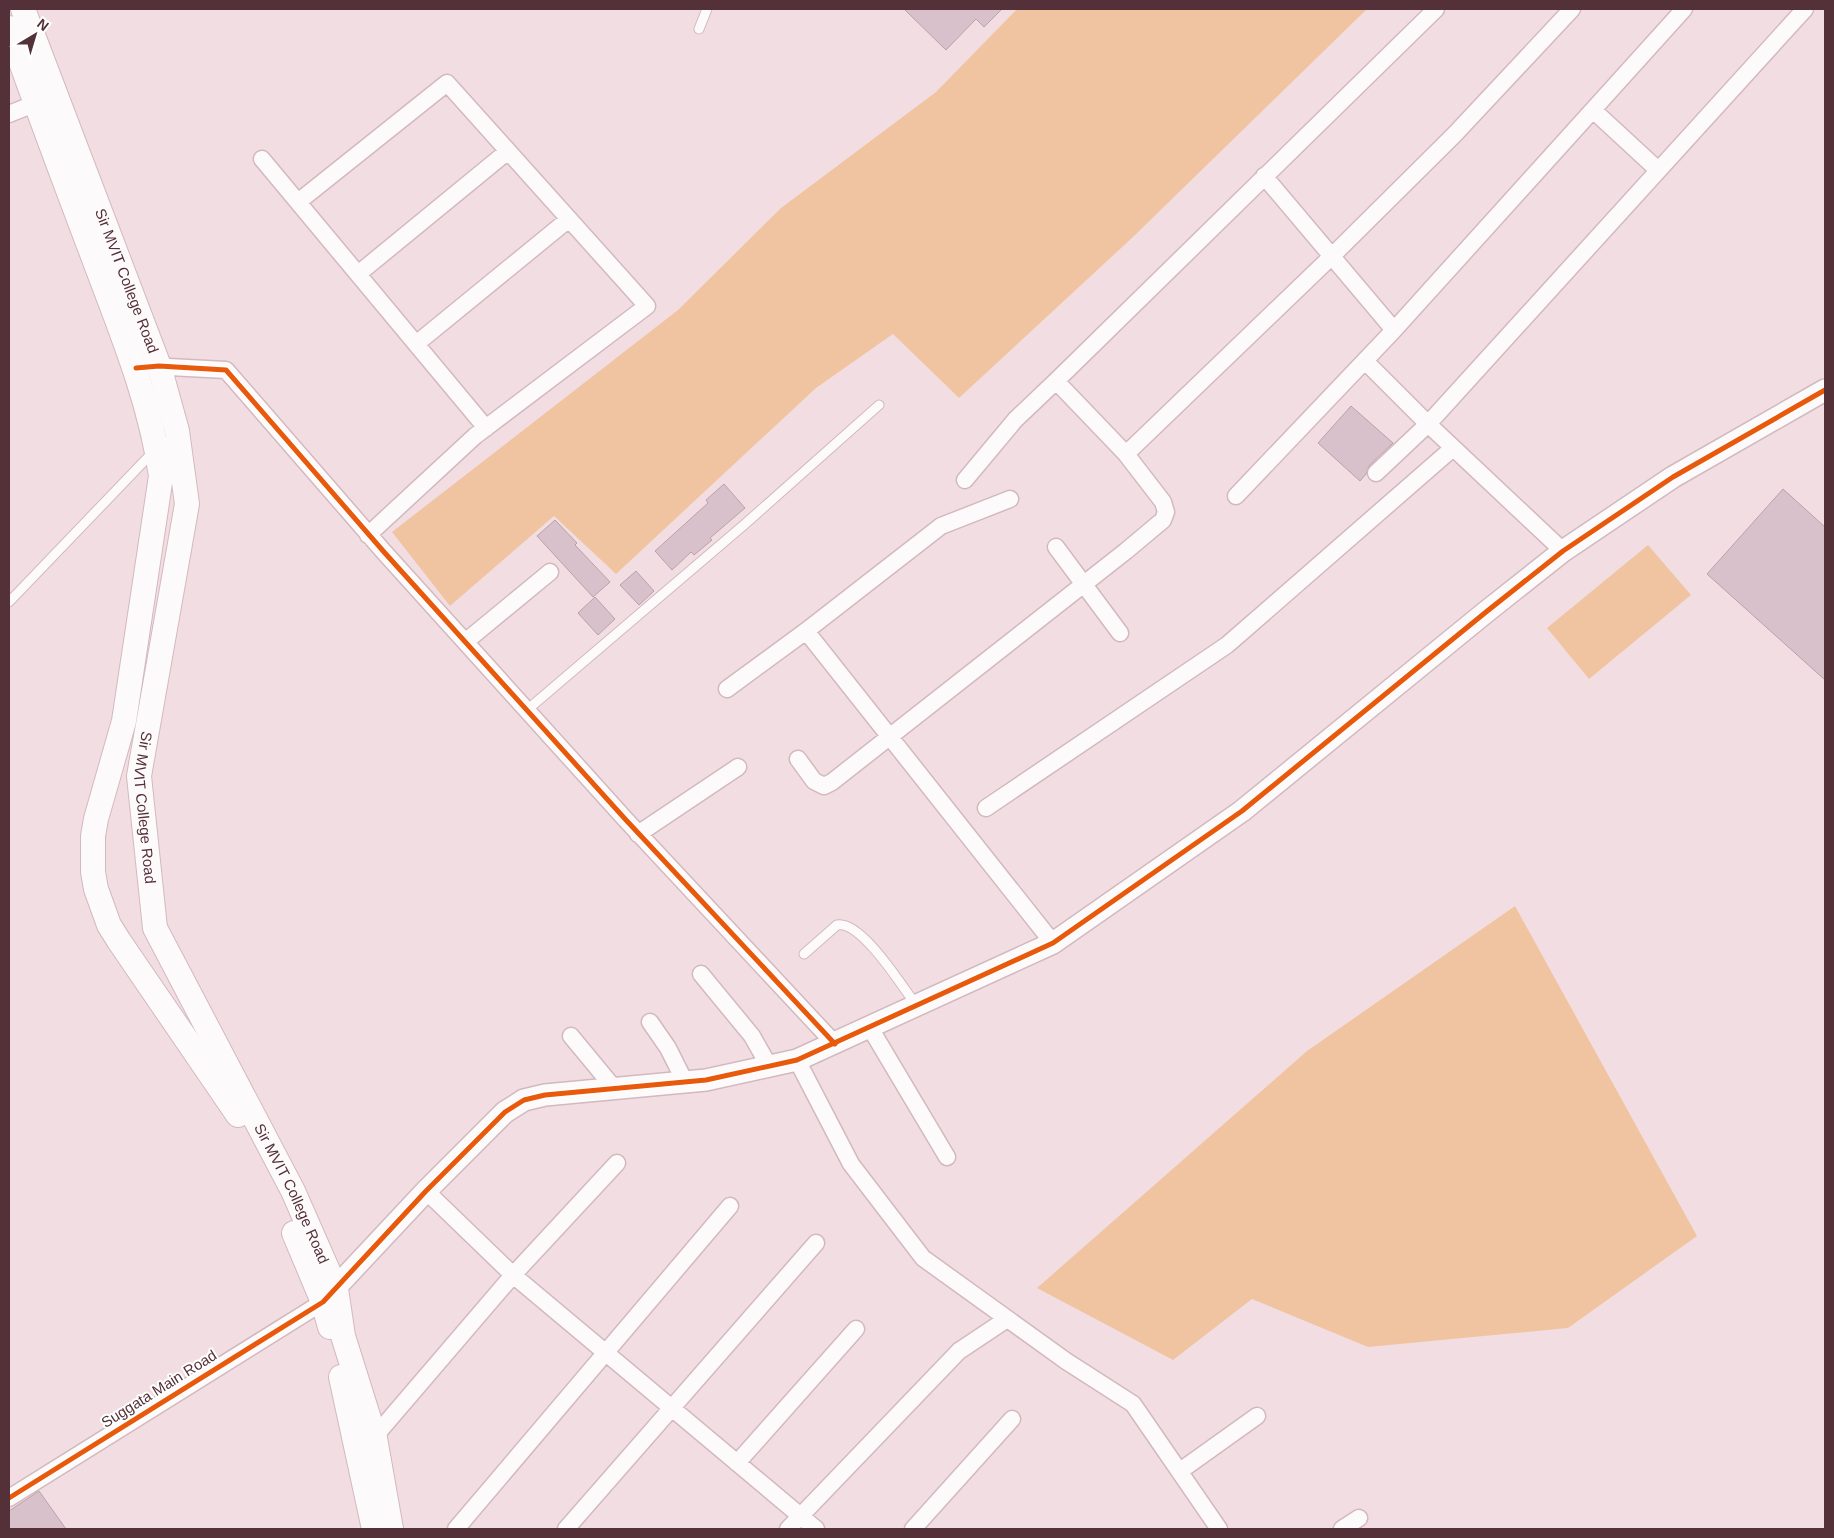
<svg xmlns="http://www.w3.org/2000/svg" width="1834" height="1538" viewBox="0 0 1834 1538" font-family="Helvetica,sans-serif">
  <rect width="100%" height="100%" fill="#f2dee2"/>
  <path fill="#f0c4a0" d="M1017,9H1367L1133,237L959,398L893,334L816,388L616,574L554,516L450,606L392,532L678,310L781,208L936,92Z
    M1648,545L1691,595L1589,679L1547,628Z
    M1515,906L1697,1236L1568,1328L1368,1347L1252,1299L1173,1360L1037,1288L1307,1051Z"/>
  <path fill="#d9c1cb" stroke="#b8a2aa" d="M904,9H1002L984,27L976,19L946,50Z
    M1351,406L1393,443L1369,466L1366,474L1360,481L1318,443Z
    M724,484L745,508L710,538L712,540L694,555L691,552L672,570L655,551L708,503L706,500Z
    M1783,489L1825,527V680L1707,574Z
    M555,520L577,543L575,545L610,582L593,597L537,536Z
    M636,571L654,591L639,605L620,585Z
    M595,597L615,619L598,635L578,613Z
    M39,1491L66,1529H9V1511Z"/>
  <g fill="none" stroke-linecap="round" stroke-linejoin="round">
    <g stroke="#d2b9be" stroke-width="11">
      <path id="service" d="M699,29L707,9
        M9,602L153,452
        M527,710L745,524L879,405
        M804,954L837,925C861,920 902,986 916,1005"/>
    </g>
    <g stroke="#d2b9be" stroke-width="19">
      <path id="minor" d="M1593,110L1658,170
        M9,114L44,100
        M262,159L486,428
        M1264,176L1394,330
        M298,202L447,83L647,306L475,436L368,535
        M358,274L508,151
        M416,344L569,219
        M1365,361L1428,424L1563,551
        M150,366L226,370L384,552L626,820L835,1044
        M1056,381L1126,454L1331,257L1455,134L1572,9
        M1376,473L1428,424L1805,9
        M965,480L1015,420L1056,381L1436,9
        M1236,496L1394,330L1684,9
        M1056,547L1120,633
        M806,631L1053,943
        M465,642L550,572
        M727,689L806,631L941,526L1010,499
        M798,759L814,781L824,786L832,782L1126,551L1163,520L1166,512L1163,502L1126,454
        M986,808L1227,645L1453,448
        M638,834L738,767
        M701,974L752,1036L769,1066
        M650,1022L668,1048L685,1082
        M869,1026L947,1157
        M571,1036L614,1088
        M797,1060L851,1164L923,1258L1066,1361L1133,1404L1219,1529
        M426,1191L513,1275L816,1529
        M370,1442L513,1275L617,1163
        M737,1463L856,1329
        M1180,1471L1257,1416
        M9,1498L323,1302
        M456,1529L730,1206
        M566,1529L816,1243
        M788,1529L959,1351L1007,1319
        M913,1529L1012,1419
        M1342,1529L1359,1518"/>
    </g>
    <g stroke="#d2b9be" stroke-width="24">
      <path id="tertiary" d="M324,1300L426,1191L505,1112L524,1100L545,1095L706,1080L797,1060L1053,943L1242,811L1486,612L1563,551L1673,477L1825,390"/>
    </g>
    <g stroke="#d2b9be" stroke-width="26">
      <g id="secondary">
        <path id="s1" d="M23,9L159,366L177,431L187,504L139,776L155,928L293,1191L336,1289L343,1336L375,1438L391,1529"/>
        <path d="M9,28C36,106 65,182 94,259C121,331 150,400 161,476L124,721L96,819L93,836V872L96,889L109,925L119,941L238,1115"/>
        <path d="M294,1233L323,1302L330,1327"/>
        <path d="M341,1377L374,1529"/>
      </g>
    </g>
    <use href="#service" stroke="#fdfafb" stroke-width="9"/>
    <use href="#minor" stroke="#fdfafb" stroke-width="16"/>
    <use href="#tertiary" stroke="#fdfafb" stroke-width="21"/>
    <use href="#secondary" stroke="#fdfafb" stroke-width="24"/>
    <g stroke="#fff" stroke-width="8">
      <path id="cycleway" d="M136,368L159,366L226,370L384,552L626,820L835,1044
        M9,1498L323,1302L426,1191L505,1112L524,1100L545,1095L706,1080L797,1060L1053,943L1242,811L1486,612L1563,551L1673,477L1825,390"/>
    </g>
    <use href="#cycleway" stroke="#e8590c" stroke-width="5"/>
  </g>
  <g text-anchor="middle" stroke-width="4" stroke-linejoin="round" paint-order="stroke">
    <g font-size="15" fill="#543038" stroke="#fff">
      <text dy="5" stroke="none"><textPath href="#s1" startOffset="291">Sir MVIT College Road</textPath></text>
      <text dy="5" stroke="none"><textPath href="#s1" startOffset="831">Sir MVIT College Road</textPath></text>
      <text dy="5" stroke="none"><textPath href="#s1" startOffset="1251">Sir MVIT College Road</textPath></text>
      <text transform="translate(159 1389) rotate(-32)" y="5">Suggata Main Road</text>
    </g>
  </g>
  <rect width="1834" height="1538" fill="none" stroke="#543038" stroke-width="20"/>
  <g transform="translate(35 35) rotate(38)" stroke="#ffffff" stroke-width="4" paint-order="stroke">
  <path d="M0-4L9 19L0 12L-9 19Z" fill="#543038"/>
  <text y="-8" font-size="14" font-weight="bold" text-anchor="middle" fill="#543038">N</text>
  </g>
</svg>
